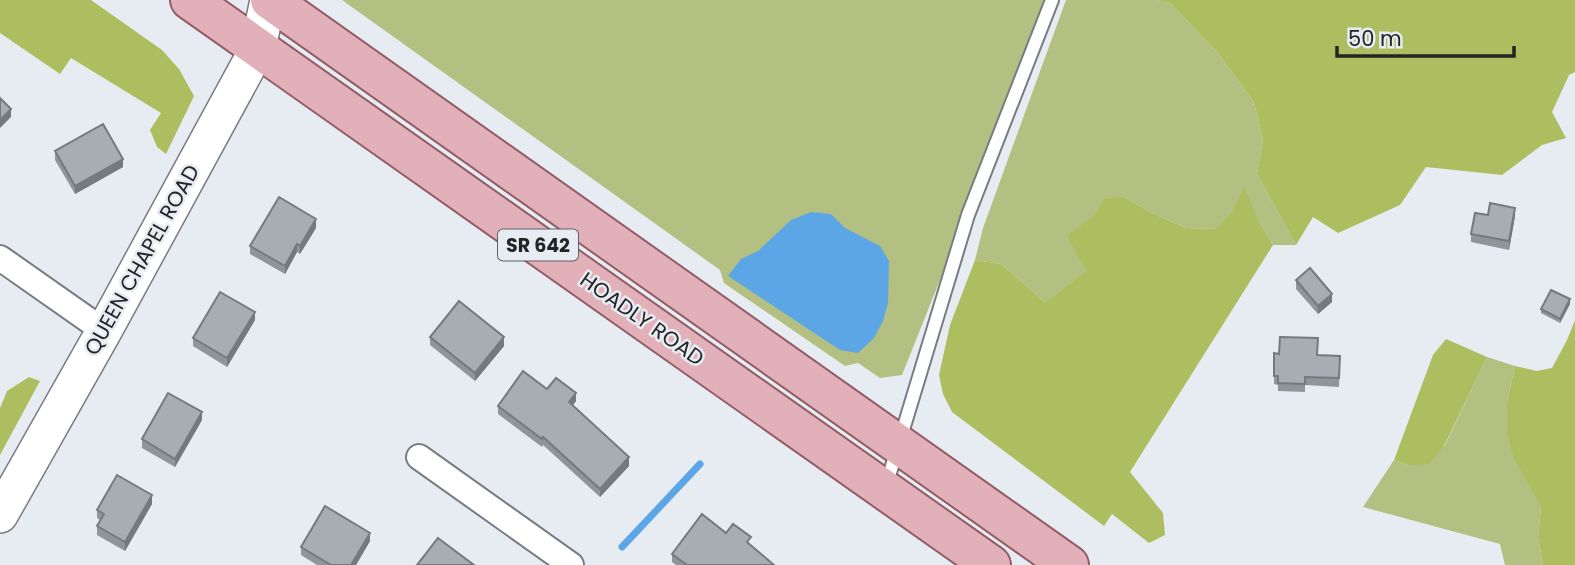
<svg xmlns="http://www.w3.org/2000/svg" width="1575" height="565" viewBox="0 0 1575 565" font-family="Poppins,sans-serif">
  <rect width="100%" height="100%" fill="#e7ecf3"/>
  <path fill="#b4c081" d="M342,0H1047L1012,100L902,375L880,378L858,363L845,366L724,283L720,270Z
    M1066,0H1158L1170,3L1217,52L1254,102L1263,140L1257,174L1296,245H1273L1259,222L1233,211L1217,229L1186,228L1152,213L1124,197L1066,236L1088,271L1045,302L1001,264L975,260L983,228Z
    M1487,357L1515,366L1507,402L1531,484L1541,506L1538,537L1543,565H1505L1500,544L1363,507L1394,460L1409,465L1445,445Z"/>
  <path fill="#adbd5f" d="M0,0H91L162,50L179,69L194,96L166,154L157,147L150,130L161,113L71,58L60,74L0,33Z
    M1158,0H1575V72L1569,75L1552,112L1566,138L1542,145L1502,175L1426,167L1400,205L1338,233L1313,217L1296,245L1257,174L1263,140L1254,102L1217,52L1170,3Z
    M1244,187L1259,222L1273,245L1130,472L1163,513L1165,535L1149,543L1112,514L1104,526L952,412L943,394L939,375L950,325L975,260L1001,264L1045,302L1087,271L1066,236L1095,215L1104,199L1124,197L1152,213L1186,228L1216,229L1233,211Z
    M1575,320V565H1543L1538,537L1541,506L1513,456L1507,432V402L1515,366L1537,371L1552,368L1567,340Z
    M1446,339L1487,357L1445,444L1429,464L1409,465L1394,460L1433,355Z
    M29,377L40,381L0,455V408L7,391Z"/>
  <path fill="#5ca6e6" d="M811,212L831,214L845,228L880,246L889,261L888,303L883,321L874,338L858,353L840,350L728,276L741,259L758,251L791,220Z"/>
  <g fill="none" stroke-linecap="round" stroke-linejoin="round">
    <path stroke="#5ca6e6" stroke-width="7" d="M622,547L700,464"/>
    <g stroke="#777c82" stroke-width="16">
      <path id="lane" d="M886,486L968,215L1052,0"/>
    </g>
    <g stroke="#777c82" stroke-width="28">
      <path id="street" d="M0,258L104,331
        M419,457L571,565"/>
    </g>
    <g stroke="#777c82" stroke-width="38">
      <path id="secondary" d="M0,515L104,331L258,48L268,0"/>
    </g>
    <g stroke="#925d66" stroke-width="42">
      <path id="primary" d="M190,0L991,565
        M270,0L1069,565"/>
    </g>
    <use href="#lane" stroke="#fff" stroke-width="12"/>
    <use href="#street" stroke="#fff" stroke-width="24"/>
    <use href="#secondary" stroke="#fff" stroke-width="35"/>
    <use href="#primary" stroke="#e2b0b8" stroke-width="38"/>
  </g>
  <path fill="#90959a" d="M55,151L123,167L75,194L55,160Z
    M1488,215L1515,216L1509,250L1471,242V234Z
    M316,228L300,254L297,252L285,274L250,254V246Z
    M1296,280L1332,302L1318,314L1296,289Z
    M1570,304L1560,323L1541,313V309Z
    M255,320L227,367L193,346V338Z
    M430,337L504,346L475,381L430,345Z
    M1274,353L1340,356L1339,387L1305,385V392L1278,391V385L1274,384Z
    M547,389L576,401L573,405L629,466L600,497L543,445L542,447L498,414V406Z
    M202,420L175,467L142,448V439Z
    M152,504L125,551L97,535V526L100,520L97,518V510Z
    M726,533L751,545L774,565H676L672,562V554Z
    M370,541L356,565H317L301,555V547Z"/>
  <path fill="#76797d" d="M11,109V117L0,128V120Z
    M123,159V167L75,194V186Z
    M1515,208V216L1509,250V241Z
    M316,219V228L300,254V246Z
    M297,244V252L285,274V266Z
    M1332,294V302L1318,314V306Z
    M1570,299V304L1560,323V319Z
    M255,312V320L227,367V358Z
    M504,337V346L475,381V373Z
    M576,393V401L569,410V402Z
    M202,412V420L175,467V459Z
    M629,457V466L600,497V489Z
    M152,495V504L125,551V542Z
    M370,533V541L356,565H351Z"/>
  <path fill="#a8adb3" stroke="#76797d" stroke-width="2" d="M0,98L11,109L0,120Z
    M103,124L123,159L75,186L55,151Z
    M279,197L316,219L300,246L297,244L285,266L250,246Z
    M1490,203L1515,208L1509,241L1471,234L1475,213L1488,215Z
    M1310,268L1332,294L1318,306L1296,280Z
    M1551,290L1570,299L1560,319L1541,309Z
    M220,292L255,312L227,358L193,338Z
    M459,301L504,337L475,373L430,337Z
    M1280,337L1318,338L1317,355L1340,356L1339,378L1305,377V384L1278,383V376H1274V353L1279,354Z
    M523,371L547,389L556,378L576,393L569,402L629,457L600,489L543,437L542,439L498,406Z
    M168,393L202,412L175,459L142,439Z
    M117,475L152,495L125,542L97,526L104,514L97,510Z
    M325,506L370,533L351,565H331L301,547Z
    M702,514L726,533L733,524L751,537L747,542L774,565H687L672,554Z
    M438,538L474,565H417Z"/>
  <g text-anchor="middle" stroke-width="5" stroke-linejoin="round" paint-order="stroke">
    <rect fill="#e7ecf3" stroke="#5d6064" stroke-width="2" x="498" y="229.5" width="80" height="31" rx="5"/>
    <g font-size="19" font-weight="bold" fill="#222426">
      <text x="538" y="252">SR 642</text>
    </g>
    <g font-size="21" fill="#222426" stroke="#e7ecf3">
      <text transform="translate(142 260) rotate(-61)" y="7">QUEEN CHAPEL ROAD</text>
      <text transform="translate(642 319) rotate(35)" y="7">HOADLY ROAD</text>
    </g>
  </g>
  <path d="M1337 46v10h177v-10" fill="none" stroke="#222426" stroke-width="3.5"/>
  <text x="1348" y="46" font-size="21" fill="#222426" stroke="#e7ecf3" stroke-width="5" paint-order="stroke">50 m</text>
</svg>
